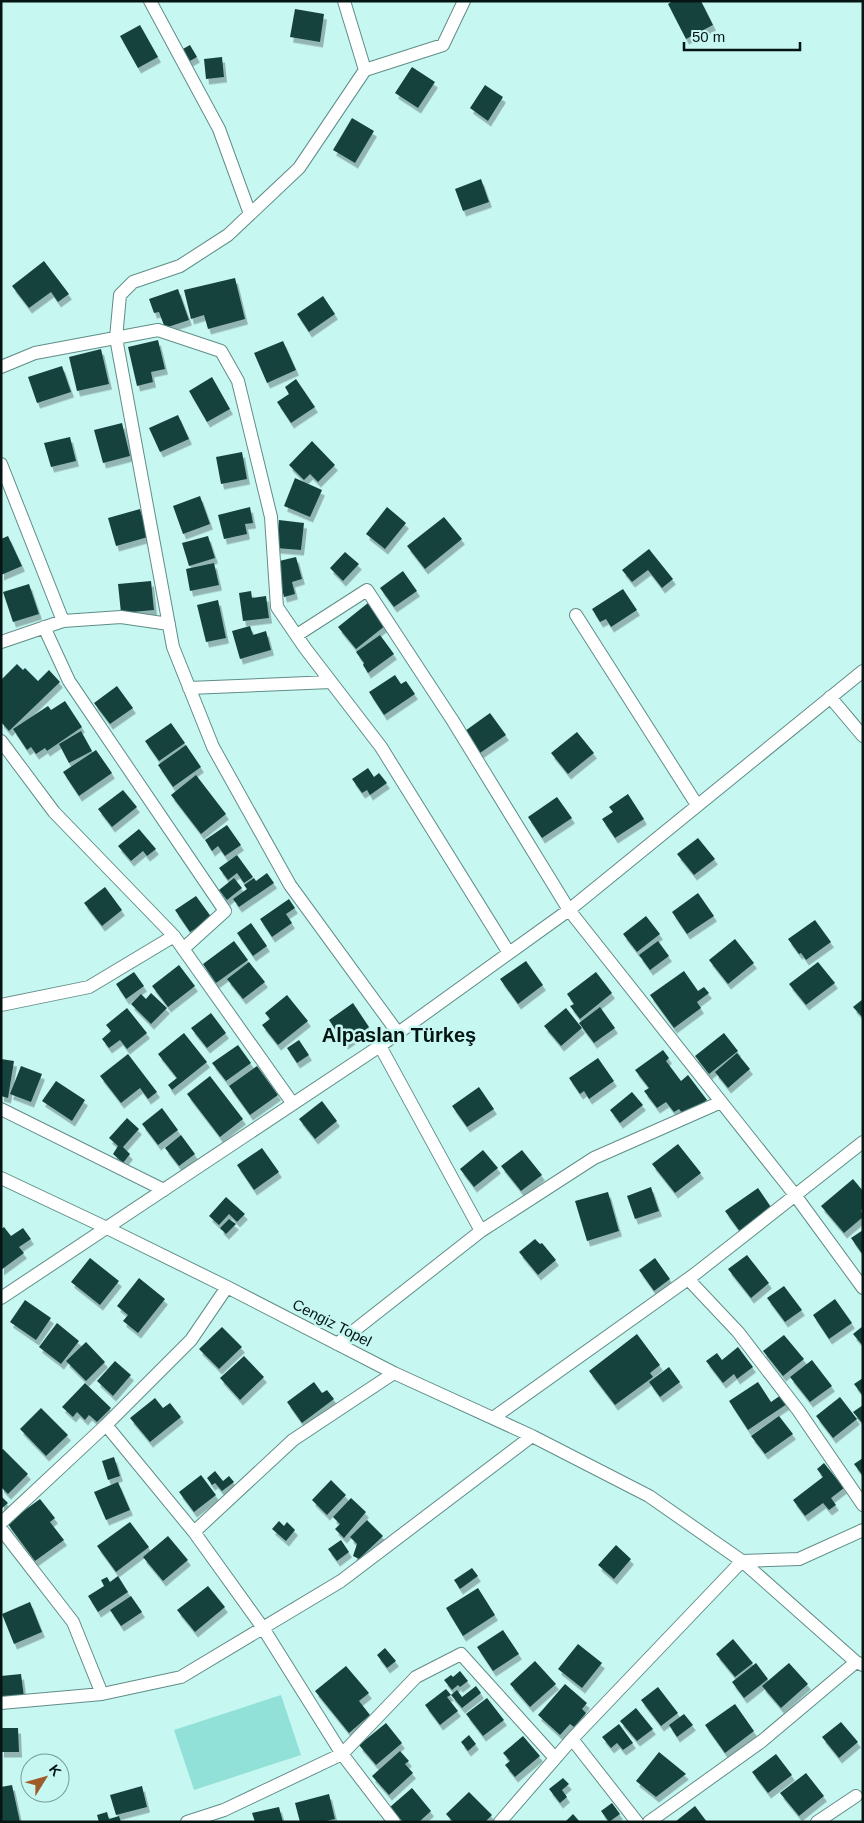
<svg xmlns="http://www.w3.org/2000/svg" width="864" height="1823" viewBox="0 0 864 1823" font-family="Arial,sans-serif">
  <defs>
    <filter id="shadow"><feDropShadow dx="3" dy="5.5" stdDeviation="0" flood-color="#0004"/></filter>
  </defs>
  <rect width="100%" height="100%" fill="#c7f7f1"/>
  <path fill="#91e1d9" d="M281,1695L301,1755L194,1790L174,1730Z"/>
  <path fill="#19423e" filter="url(#shadow)" d="M673,1H701L713,25L686,39L668,4Z
    M295,9L324,14L320,42L290,37Z
    M140,25L158,57L138,68L120,36Z
    M190,45L197,57L188,62L181,50Z
    M222,57L224,77L206,79L204,59Z
    M412,67L435,82L418,108L395,93Z
    M485,85L503,97L488,121L470,108Z
    M352,118L374,131L355,163L333,150Z
    M481,179L489,202L463,211L455,189Z
    M44,261L69,294L58,302L51,292L29,308L12,286Z
    M235,278L245,319L208,329L204,315L191,319L184,290Z
    M178,289L189,320L165,328L159,312L154,313L149,299Z
    M323,296L335,314L309,332L297,314Z
    M158,340L165,369L151,372L153,382L137,386L128,347Z
    M283,341L296,370L267,383L254,353Z
    M101,349L109,384L77,391L69,357Z
    M62,366L71,392L37,403L28,377Z
    M212,377L230,409L207,422L189,391Z
    M296,379L315,407L291,423L277,402L289,394L285,387Z
    M178,415L189,439L160,452L149,428Z
    M122,423L130,456L103,463L94,430Z
    M70,437L76,461L51,467L44,443Z
    M312,441L335,465L318,482L310,474L304,480L289,465Z
    M242,452L247,479L221,484L216,457Z
    M295,478L322,490L310,517L284,506Z
    M200,496L210,524L183,534L173,506Z
    M250,507L253,523L245,524L247,534L224,539L218,515Z
    M387,507L406,523L385,549L366,534Z
    M140,509L148,537L116,546L108,518Z
    M444,517L462,539L425,569L407,546Z
    M279,520L304,523L301,550L276,548Z
    M8,536L22,566L1,575V539Z
    M208,536L215,558L189,566L182,543Z
    M649,549L673,579L662,588L648,570L632,582L622,570Z
    M345,552L359,564L343,581L330,568Z
    M296,557L302,579L292,582L295,594L284,597L275,562Z
    M214,563L219,585L190,591L186,569Z
    M403,571L417,591L394,607L380,588Z
    M151,581L154,610L121,613L118,584Z
    M29,584L39,614L13,622L3,592Z
    M623,589L637,610L611,627L606,619L600,622L592,609Z
    M251,591L252,598L266,596L269,618L243,621L239,593Z
    M218,600L226,638L206,642L197,605Z
    M368,603L386,625L356,649L338,627Z
    M250,626L253,635L266,631L271,650L240,659L232,631Z
    M380,635L394,654L368,673L363,665L364,663L356,652Z
    M17,664L23,670L25,668L38,681L49,670L60,682L9,731L1,722V680Z
    M395,675L401,684L406,681L415,694L384,715L369,692Z
    M117,686L133,708L110,724L94,703Z
    M65,701L82,727L47,751L45,748L36,754L31,747L27,750L13,729L48,706L51,710Z
    M490,713L506,735L480,753L465,731Z
    M171,723L185,743L159,761L145,741Z
    M81,731L92,751L69,763L59,744Z
    M577,732L594,753L568,774L551,753Z
    M186,745L201,767L173,787L158,765Z
    M96,750L112,773L79,796L63,772Z
    M368,768L374,777L379,773L387,783L370,795L367,790L362,793L352,779Z
    M196,775L226,814L201,834L171,795Z
    M123,790L137,807L112,827L98,809Z
    M628,794L644,819L615,838L602,819L613,812L609,807Z
    M557,797L572,818L542,838L528,817Z
    M227,825L241,845L225,856L218,846L212,851L205,840Z
    M139,829L156,849L147,856L143,851L131,861L118,846Z
    M698,838L715,859L694,875L677,854Z
    M237,855L253,877L244,883L237,873L228,880L219,868Z
    M267,873L274,883L239,907L233,899L247,889L244,885L254,878L256,881Z
    M234,878L242,888L227,900L219,890Z
    M105,887L122,910L102,926L84,903Z
    M698,893L714,916L687,934L672,912Z
    M196,896L212,918L190,932L175,910Z
    M289,899L295,908L286,914L292,923L272,937L260,919Z
    M646,916L660,934L637,952L623,934Z
    M815,920L831,942L806,960L801,953L799,954L788,939Z
    M251,923L267,946L253,956L237,933Z
    M735,939L754,963L728,984L709,960Z
    M234,941L248,960L216,983L203,964Z
    M658,941L669,956L650,970L639,955Z
    M526,961L543,985L518,1004L500,979Z
    M249,962L265,982L243,999L227,979Z
    M818,962L835,983L806,1005L789,984Z
    M179,965L195,986L168,1007L152,986Z
    M684,971L698,991L704,987L709,993L697,1002L701,1008L674,1028L650,995Z
    M134,972L144,986L126,999L116,984Z
    M596,972L612,993L580,1019L570,1006L574,1004L567,994Z
    M151,993L167,1008L151,1024L131,1004L141,994L146,999Z
    M287,995L308,1021L278,1045L262,1025L270,1019L265,1013Z
    M863,999V1018L853,1007Z
    M353,1003L369,1027L345,1044L329,1020Z
    M600,1007L615,1028L594,1043L579,1023Z
    M127,1008L147,1033L127,1049L120,1040L109,1048L102,1039L111,1031L106,1025Z
    M566,1008L582,1028L561,1046L544,1026Z
    M211,1013L226,1033L207,1048L191,1028Z
    M184,1033L207,1062L172,1090L168,1085L177,1078L158,1054Z
    M724,1033L738,1051L709,1074L695,1056Z
    M299,1040L309,1055L297,1063L287,1048Z
    M238,1045L251,1063L226,1081L212,1063Z
    M663,1050L669,1058L666,1061L681,1081L688,1075L707,1100L685,1117L679,1109L674,1112L666,1102L657,1108L644,1091L649,1088L635,1070Z
    M737,1053L750,1069L728,1088L715,1072Z
    M128,1054L157,1092L148,1099L140,1088L121,1103L100,1076Z
    M598,1058L614,1081L589,1099L584,1091L580,1094L569,1078Z
    M1,1059L14,1061L8,1098L1,1096Z
    M21,1066L42,1074L31,1102L10,1094Z
    M257,1066L278,1095L250,1115L229,1086Z
    M210,1076L243,1119L220,1137L187,1094Z
    M56,1081L85,1100L72,1121L42,1101Z
    M479,1087L494,1109L467,1127L452,1106Z
    M632,1092L643,1105L620,1123L610,1110Z
    M322,1101L337,1121L315,1139L299,1119Z
    M162,1108L178,1130L158,1145L142,1124Z
    M127,1118L139,1129L123,1147L130,1154L123,1163L113,1154L118,1146L109,1138Z
    M181,1135L195,1154L179,1166L165,1148Z
    M678,1144L701,1173L675,1193L652,1164Z
    M262,1148L279,1172L254,1190L237,1165Z
    M483,1150L498,1168L474,1187L460,1169Z
    M522,1150L542,1175L521,1191L501,1166Z
    M853,1179L863,1191V1209L861,1210L863,1217L844,1233L821,1206Z
    M651,1187L659,1211L635,1219L627,1196Z
    M758,1188L773,1210L741,1233L725,1211Z
    M608,1192L619,1231L587,1241L575,1201Z
    M226,1197L245,1214L237,1222L229,1214L219,1225L209,1216Z
    M229,1219L236,1224L226,1234L220,1228Z
    M4,1227L11,1236L23,1228L31,1239L19,1247L24,1253L1,1270V1229Z
    M863,1230V1255L851,1238Z
    M535,1239L540,1244L542,1243L556,1260L538,1275L519,1252Z
    M747,1255L769,1283L751,1298L728,1269Z
    M90,1258L119,1281L100,1305L71,1282Z
    M655,1258L670,1279L654,1291L639,1270Z
    M139,1278L165,1299L138,1333L123,1321L128,1315L117,1306Z
    M784,1286L802,1310L785,1322L767,1298Z
    M835,1299L852,1323L829,1339L813,1315Z
    M25,1300L51,1318L36,1340L10,1322Z
    M57,1323L79,1341L61,1364L39,1347Z
    M863,1326V1346L853,1334Z
    M222,1327L242,1347L219,1369L199,1349Z
    M637,1334L660,1365L650,1373L653,1377L615,1405L589,1371Z
    M784,1335L804,1359L783,1376L763,1351Z
    M86,1342L105,1362L86,1381L66,1361Z
    M738,1347L753,1367L737,1379L734,1374L723,1383L706,1361L717,1353L722,1360Z
    M244,1356L264,1377L240,1400L220,1378Z
    M812,1360L832,1386L810,1402L790,1377Z
    M115,1361L131,1375L113,1396L97,1381Z
    M669,1367L680,1382L660,1397L649,1382Z
    M863,1378V1396L854,1384Z
    M314,1382L322,1393L327,1390L334,1399L302,1423L287,1402Z
    M758,1382L771,1402L781,1395L787,1404L748,1430L729,1401Z
    M85,1383L111,1408L97,1422L89,1415L85,1420L77,1412L73,1417L62,1407Z
    M840,1397L857,1419L833,1438L816,1416Z
    M155,1398L163,1408L170,1403L181,1417L150,1442L130,1418Z
    M863,1405V1424L853,1412Z
    M41,1408L68,1435L46,1456L20,1429Z
    M779,1416L793,1434L765,1454L751,1436Z
    M3,1449L28,1474L8,1494L1,1487V1450Z
    M114,1457L120,1476L108,1480L102,1461Z
    M863,1458V1476L854,1464Z
    M824,1463L844,1488L831,1498L836,1505L829,1510L823,1503L805,1516L793,1500L823,1477L817,1469Z
    M215,1471L223,1481L229,1476L234,1482L222,1491L215,1483L212,1485L207,1478Z
    M201,1475L216,1495L194,1512L179,1492Z
    M331,1480L346,1495L327,1515L312,1500Z
    M118,1482L130,1510L106,1520L94,1492Z
    M1,1496L8,1503L1,1509Z
    M351,1498L366,1512L344,1538L335,1529L340,1524L333,1517Z
    M40,1499L55,1518L50,1522L64,1540L35,1561L7,1523Z
    M367,1520L383,1536L359,1559L353,1556L357,1544L350,1537Z
    M279,1521L284,1526L287,1522L295,1530L286,1541L272,1529Z
    M130,1522L149,1547L116,1572L97,1546Z
    M168,1536L188,1560L163,1581L143,1557Z
    M341,1540L349,1552L337,1561L328,1549Z
    M616,1545L631,1559L614,1579L598,1565Z
    M472,1568L478,1576L460,1589L454,1580Z
    M118,1576L128,1592L98,1612L88,1596L104,1586L101,1580L107,1577L110,1582Z
    M208,1586L225,1607L195,1632L177,1610Z
    M478,1588L495,1615L463,1636L446,1608Z
    M131,1596L142,1612L121,1626L110,1610Z
    M30,1602L42,1632L14,1644L2,1614Z
    M503,1630L519,1654L493,1671L477,1647Z
    M733,1639L753,1663L735,1677L716,1654Z
    M578,1644L602,1663L582,1688L558,1669Z
    M385,1648L396,1661L387,1668L377,1655Z
    M535,1661L556,1684L530,1707L510,1684Z
    M756,1663L768,1679L744,1698L732,1682Z
    M789,1663L808,1684L781,1708L762,1686Z
    M346,1666L369,1693L359,1701L370,1715L349,1733L315,1691Z
    M460,1671L468,1681L460,1687L458,1685L452,1690L444,1680L451,1675L453,1677Z
    M21,1674L24,1697L1,1700V1676Z
    M565,1684L587,1703L582,1709L586,1713L574,1727L570,1724L560,1735L538,1715Z
    M476,1686L481,1693L462,1708L451,1695L457,1690L462,1697Z
    M658,1687L678,1713L661,1726L641,1700Z
    M446,1689L451,1695L447,1697L458,1711L440,1725L425,1705Z
    M487,1698L504,1720L483,1736L466,1714Z
    M735,1704L754,1731L725,1753L705,1725Z
    M636,1708L653,1729L637,1741L620,1721Z
    M684,1714L693,1725L677,1737L669,1725Z
    M841,1722L858,1742L839,1758L822,1737Z
    M386,1723L402,1743L376,1765L359,1745Z
    M619,1724L633,1743L623,1750L617,1743L611,1748L602,1737Z
    M1,1728H18L19,1752H1Z
    M469,1735L476,1744L468,1751L461,1742Z
    M523,1736L540,1756L515,1777L505,1765L510,1761L503,1753Z
    M400,1751L409,1761L405,1764L413,1773L389,1795L372,1776Z
    M659,1752L686,1774L656,1797L636,1781Z
    M776,1754L792,1775L768,1793L752,1772Z
    M806,1773L824,1796L799,1816L780,1793Z
    M563,1778L569,1784L562,1790L567,1797L560,1803L549,1789Z
    M12,1785L20,1822H1V1787Z
    M142,1786L147,1807L116,1815L110,1795Z
    M412,1788L431,1811L419,1822H403L390,1807Z
    M469,1792L492,1815L485,1822H453L446,1814Z
    M329,1794L335,1819L322,1822H300L295,1803Z
    M612,1803L620,1814L609,1822L601,1811Z
    M695,1806L707,1822H675Z
    M279,1807L283,1822H255L252,1813Z
    M107,1812L109,1819L119,1816L121,1822H99L97,1815Z
    M573,1814L580,1822H565Z"/>
  <g fill="none" stroke-linecap="round" stroke-linejoin="round">
    <g stroke="#608d88" stroke-width="14">
      <path id="minor" d="M150,1L219,129L250,214
        M344,1L365,70
        M1,367L35,353L158,330L221,351L238,381L271,517L277,607L305,648L381,747L509,953
        M1,464L63,621
        M576,615L697,805
        M44,627L69,681L225,911L183,949
        M297,635L367,590L453,721L569,910L795,1195L863,1288
        M1,642L63,621L121,617L169,624
        M189,688L331,682
        M830,697L863,736
        M1,741L54,812L174,936L293,1104
        M1,1005L89,987L174,936
        M398,1033L290,885L213,747L173,647L116,338L120,295L133,282L180,266L228,235L299,168L365,70L443,45L464,1
        M380,1046L481,1231
        M1,1109L164,1190
        M1,1178L107,1228L227,1287L394,1373L532,1436L649,1496L742,1561L856,1662L863,1665
        M688,1279L738,1332L798,1410L863,1505
        M1,1298L380,1046L569,910L863,671
        M337,1344L481,1231L594,1158L721,1102
        M493,1418L695,1274L863,1142
        M106,1425L194,1532L263,1628L342,1754L394,1822
        M1,1523L106,1425L191,1340L227,1287
        M1,1529L73,1622L102,1694
        M194,1532L293,1440L394,1373
        M1,1703L102,1694L181,1677L341,1581L532,1436
        M572,1739L637,1822
        M187,1822L224,1810L342,1754L416,1677L461,1654L555,1758
        M500,1822L572,1739L742,1561L799,1559L863,1530
        M649,1822L762,1741L856,1662
        M817,1822L856,1796"/>
    </g>
    <use href="#minor" stroke="#fff" stroke-width="12"/>
  </g>
  <g text-anchor="middle" stroke-width="5" stroke-linejoin="round" paint-order="stroke">
    <g font-size="15" fill="#041513" stroke="#c7f7f1">
      <text transform="translate(332 1323) rotate(27)" y="5">Cengiz Topel</text>
    </g>
    <g font-size="20" font-weight="bold" fill="#041513" stroke="#c7f7f1">
      <text x="399" y="1042">Alpaslan Türkeş</text>
    </g>
  </g>
  <rect width="864" height="1823" fill="none" stroke="#041513" stroke-width="5"/>
  <g transform="translate(45 1778) rotate(53)"><circle r="24" fill="#c7f7f1" stroke="#799d98"/>
  <path d="M0-4L9 19L0 12L-9 19Z" fill="#9e5d28"/>
  <text y="-8" font-size="14" font-weight="bold" text-anchor="middle" fill="#041513">K</text>
  </g>
  <path d="M684 42v8h116v-8" fill="none" stroke="#041513" stroke-width="2.5"/>
  <text x="692" y="42" font-size="15" fill="#041513" stroke="#c7f7f1" stroke-width="4" paint-order="stroke">50 m</text>
</svg>
